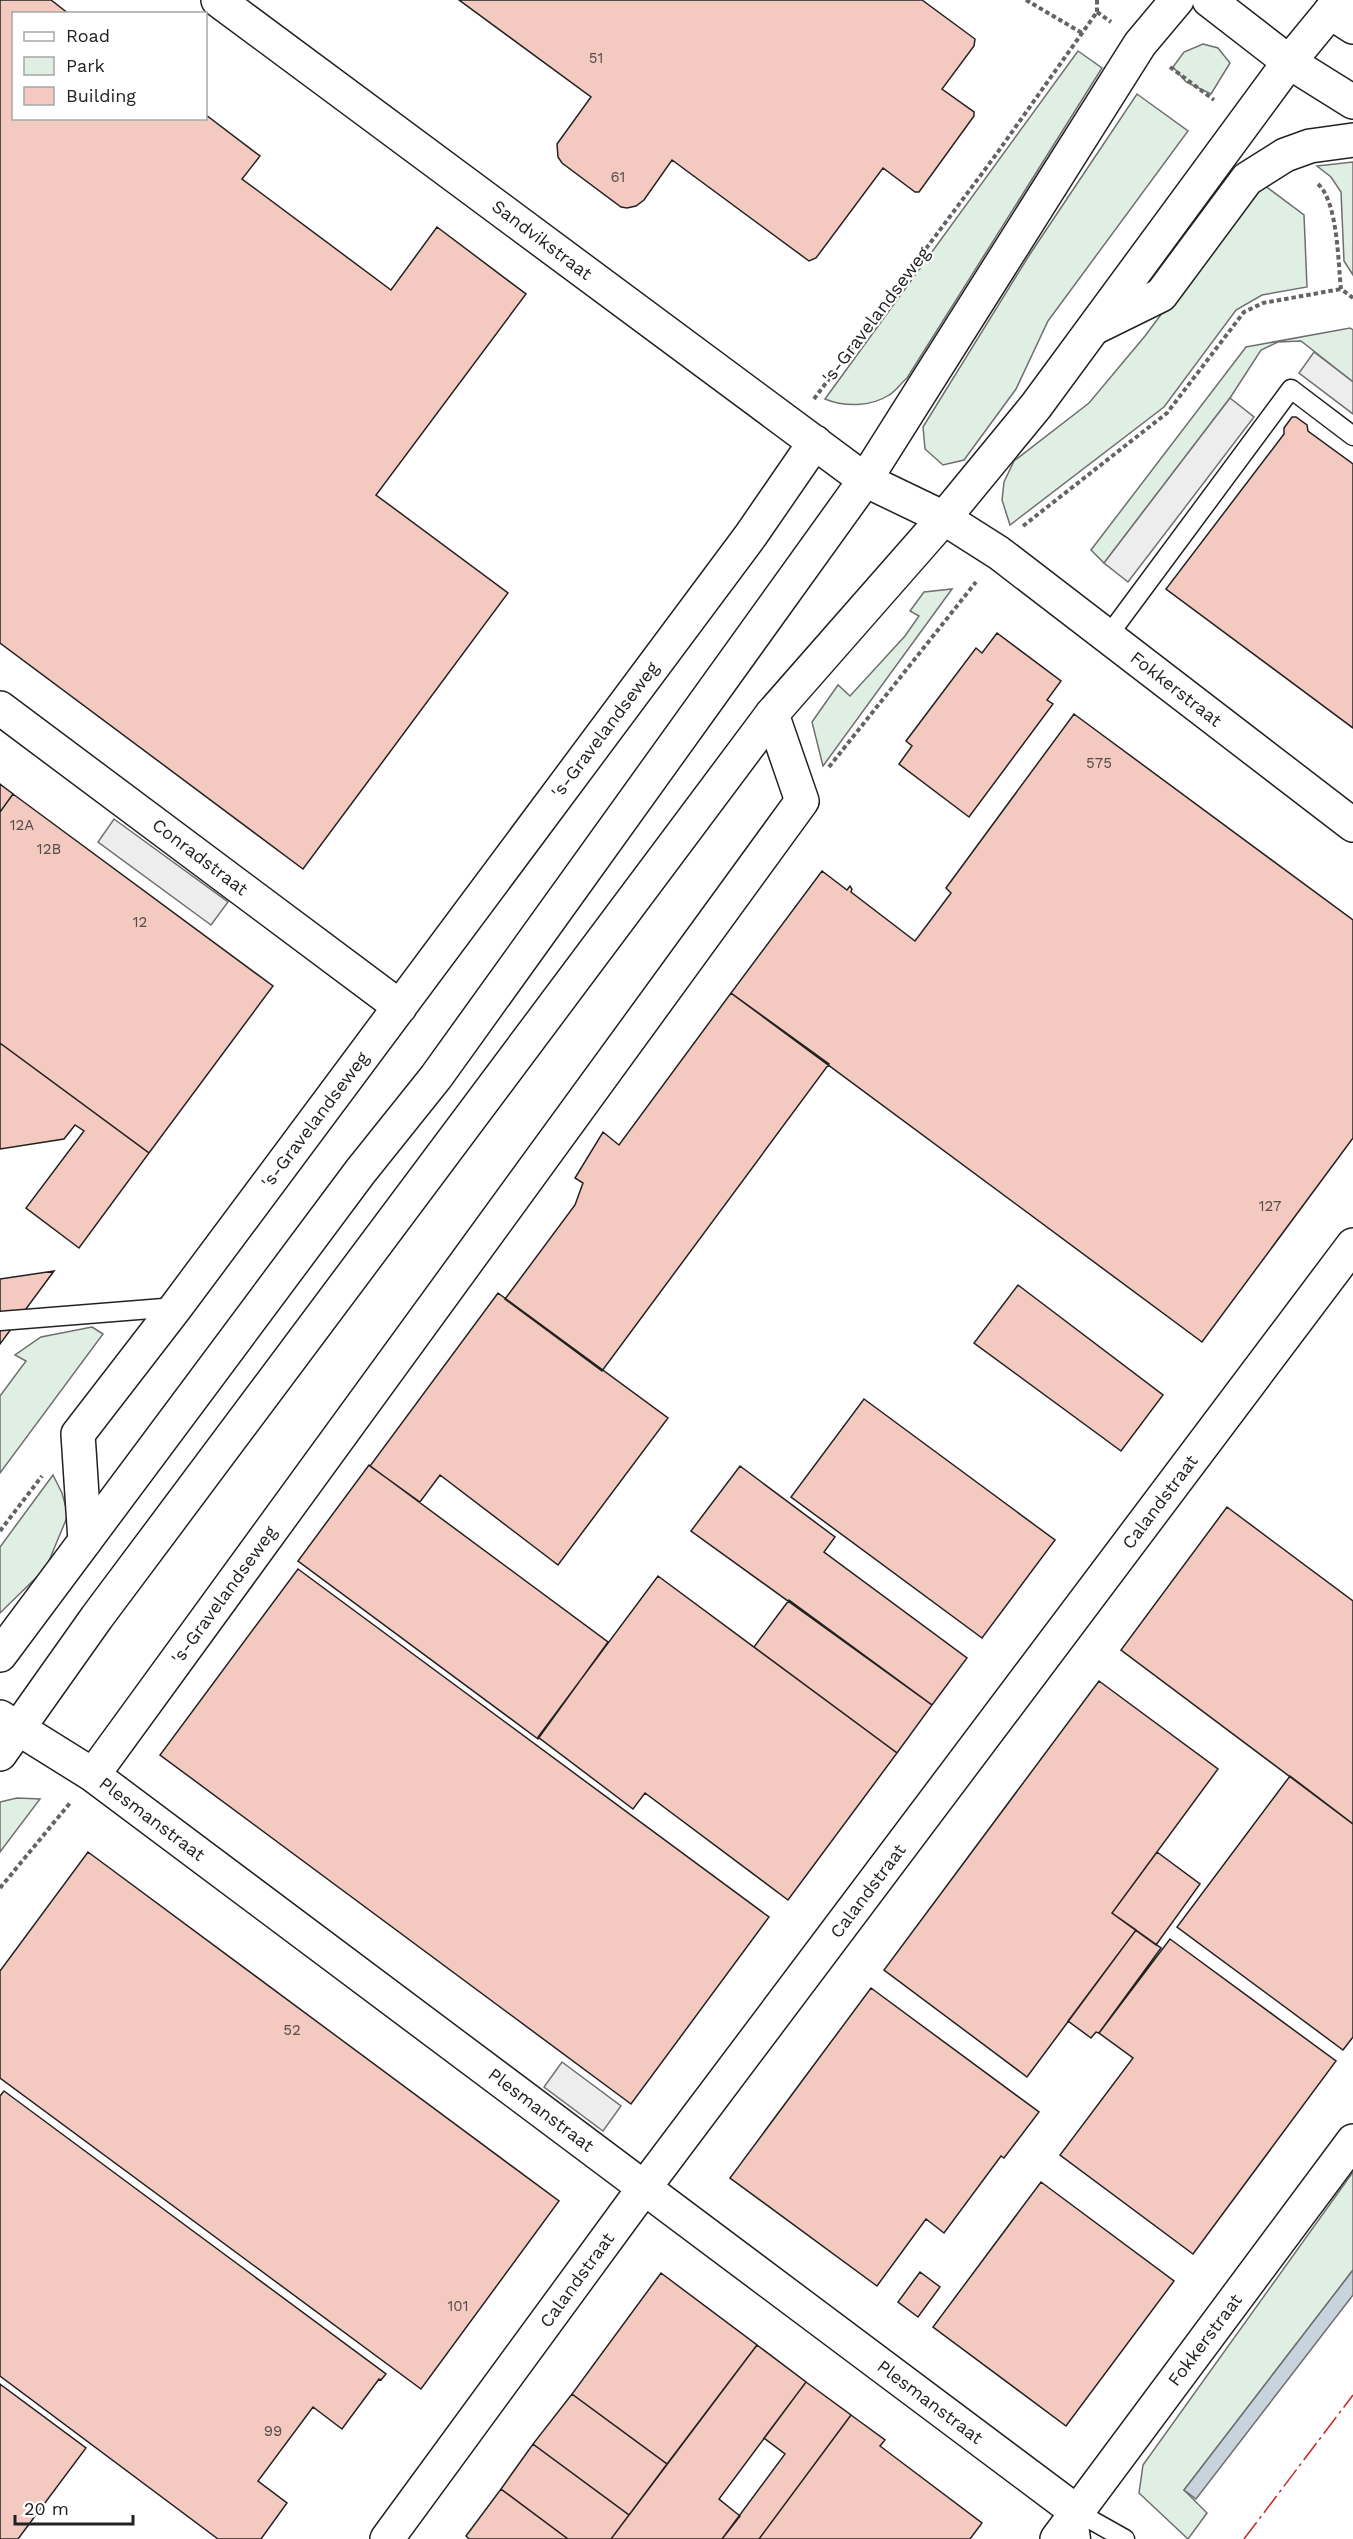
<svg xmlns="http://www.w3.org/2000/svg" width="1353" height="2539" viewBox="0 0 1353 2539" font-family="'Work Sans',sans-serif">
  <rect width="100%" height="100%" fill="#fff"/>
  <path fill="#e0efe3" stroke="#6f6f6f" stroke-width="1.5" d="M1203,44L1218,48L1230,63L1211,94L1186,82L1173,67L1184,52Z
    M1078,51L1102,68L907,378C901,383 896,391 889,395C871,407 844,407 825,399Z
    M1137,94L1188,131L1048,321L1016,389L964,460L943,465L925,449L923,427L1030,254Z
    M1353,162V275L1344,261L1341,192L1331,177L1317,166Z
    M1264,185L1304,215L1307,287L1262,295L1236,310L1164,407L1010,525L1002,500L1004,482L1014,461L1089,403L1145,336L1242,206Z
    M1350,328L1353,330V382L1301,341L1278,342L1261,350L1230,398L1104,563L1091,550L1246,347Z
    M952,589L823,766L812,722L838,685L850,696L905,636L919,616L910,611L924,592Z
    M92,1327L103,1334L0,1473V1396L26,1361L15,1355L41,1337Z
    M53,1475L62,1493L68,1515L46,1568L0,1613V1547Z
    M17,1798L40,1799L0,1852V1802Z
    M1353,2172V2270L1184,2490L1207,2513L1188,2539L1139,2493L1143,2465Z"/>
  <path fill="#ededed" stroke="#6f6f6f" stroke-width="1.5" d="M1314,352L1353,382V414L1299,373Z
    M1230,398L1254,417L1128,582L1104,563Z
    M114,819L228,902L211,925L98,842Z
    M562,2062L621,2106L603,2131L544,2087Z"/>
  <path fill="#c7d3dd" stroke="#6f6f6f" stroke-width="1.5" d="M1353,2270V2295L1196,2499L1184,2490Z"/>
  <path fill="#f3c9c0" stroke="#222" stroke-width="1.5" d="M0,0H51L69,14H14V118H206V115L260,156L242,179L391,290L437,227L526,294L376,495L508,593L303,869L0,643Z
    M459,0H922L975,39L974,46L942,89L974,112V116L919,192H915L883,168L816,258L809,261L672,160L644,200L636,206L627,208L621,207L562,163L558,157L557,144L591,97Z
    M1292,417H1296L1307,425L1308,431L1353,464V728L1166,589L1284,434V428Z
    M997,633L1061,681L1047,700L1053,704L969,817L899,764L912,746L906,741L976,648L982,653Z
    M1074,714L1353,920V1138L1202,1342L731,993L822,871L847,890L850,886L852,889L851,892L915,941L951,893L946,888Z
    M0,784L13,794L0,812Z
    M13,794L273,986L149,1153L0,1043V812Z
    M731,993L829,1064L602,1371L505,1299L575,1205L583,1183L575,1178L603,1132L619,1145Z
    M0,1043L149,1153L79,1248L26,1208L84,1131L75,1125L64,1139L0,1149Z
    M54,1271L0,1344V1279Z
    M1018,1285L1163,1395L1121,1451L974,1343Z
    M498,1293L668,1418L558,1565L440,1475L420,1502L370,1466Z
    M864,1399L1055,1540L982,1638L791,1497Z
    M369,1465L608,1642L538,1739L298,1561Z
    M740,1466L835,1537L824,1552L967,1658L932,1705L691,1531Z
    M1227,1507L1353,1601V1824L1121,1650Z
    M298,1569L769,1917L631,2104L160,1755Z
    M658,1576L897,1753L788,1900L645,1793L633,1809L538,1737Z
    M789,1600L932,1705L897,1753L754,1647Z
    M1099,1681L1218,1769L1112,1913L1136,1930L1027,2077L884,1970Z
    M1290,1776L1353,1824V2037L1343,2050L1177,1927Z
    M88,1852L559,2201L421,2389L0,2078V1971Z
    M1157,1852L1200,1884L1156,1945L1112,1913Z
    M1136,1930L1161,1948L1099,2033L1096,2032L1091,2038L1068,2021Z
    M1170,1939L1336,2061L1193,2254L1060,2155L1133,2058L1099,2033Z
    M871,1988L1039,2112L1004,2158L1001,2156L944,2233L926,2219L877,2286L730,2178Z
    M4,2091L386,2374L381,2380L379,2379L342,2429L313,2407L258,2481L287,2503L261,2539H218L0,2376V2096Z
    M1041,2182L1174,2281L1066,2426L933,2327Z
    M920,2272L940,2287L918,2317L898,2302Z
    M661,2273L757,2345L667,2464L572,2394Z
    M757,2345L806,2382L719,2499L740,2516L722,2539H611Z
    M806,2382L851,2415L759,2539H722L785,2454L764,2438Z
    M0,2384L86,2448L18,2539H0Z
    M572,2394L667,2464L629,2515L533,2444Z
    M851,2415L885,2440L880,2446L982,2523L970,2539H759Z
    M533,2444L629,2515L611,2539H568L501,2489Z
    M501,2489L568,2539H469L466,2536Z"/>
  <g fill="none" stroke-linecap="round" stroke-linejoin="round">
    <g stroke="#222" stroke-width="21">
      <path id="lane" d="M1108,636L1291,389L1353,436
        M0,1321L176,1307
        M1077,2512L1125,2539
        M1077,2512L1081,2539"/>
    </g>
    <g stroke="#222" stroke-width="36">
      <path id="street" d="M218,0L865,480L944,518L999,553L1353,825
        M0,708L400,1007
        M85,1541L78,1434L176,1307L751,535L815,442
        M0,1717L93,1775L1077,2512
        M93,1775L802,801L772,714
        M387,2539L644,2188L1353,1245
        M1057,2539L1353,2141"/>
    </g>
    <g stroke="#222" stroke-width="36">
      <path id="secondary" d="M1209,0L1289,62
        M0,1655L360,1172L436,1077L865,480L1140,44L1177,0
        M0,1754L97,1617L772,714L944,518L1036,406L1289,62L1340,0"/>
    </g>
    <g stroke="#222" stroke-width="36">
      <path id="highway" d="M1330,12L1353,27
        M1289,62L1353,102
        M1094,328L1161,295L1247,179L1285,155L1310,146L1353,140"/>
    </g>
    <path stroke="#646464" stroke-width="4" stroke-dasharray="4.5 3" stroke-linecap="butt" d="M1026,0L1082,33
      M1097,0V12
      M1097,12L1111,22
      M1170,67L1214,100
      M1318,184C1338,202 1338,263 1341,289L1353,298
      M814,399L995,156L1097,12
      M1023,526L1167,413L1244,312L1263,303L1341,289
      M829,767L976,582
      M0,1531L42,1476
      M0,1888L70,1803"/>
    <use href="#lane" stroke="#fff" stroke-width="18"/>
    <use href="#street" stroke="#fff" stroke-width="33"/>
    <use href="#secondary" stroke="#fff" stroke-width="33"/>
    <use href="#highway" stroke="#fff" stroke-width="33"/>
    <path stroke="#c62828" stroke-width="1.5" stroke-dasharray="21 4.5 3 4.5" stroke-linecap="butt" d="M1244,2539L1353,2395"/>
  </g>
  <g text-anchor="middle" stroke-width="4.5" stroke-linejoin="round" paint-order="stroke">
    <g font-size="15" fill="#564c4a">
      <text x="596" y="63">51</text>
      <text x="618" y="182">61</text>
      <text x="1099" y="768">575</text>
      <text x="22" y="830">12A</text>
      <text x="49" y="854">12B</text>
      <text x="140" y="927">12</text>
      <text x="1270" y="1211">127</text>
      <text x="292" y="2035">52</text>
      <text x="458" y="2311">101</text>
      <text x="273" y="2436">99</text>
    </g>
    <g font-size="18" fill="#222" stroke="#fff">
      <text transform="translate(542 240) rotate(37)" y="6">Sandvikstraat</text>
      <text transform="translate(876 315) rotate(-53)" y="6">'s-Gravelandseweg</text>
      <text transform="translate(1176 689) rotate(38)" y="6">Fokkerstraat</text>
      <text transform="translate(605 730) rotate(-53)" y="6">'s-Gravelandseweg</text>
      <text transform="translate(200 857) rotate(37)" y="6">Conradstraat</text>
      <text transform="translate(315 1120) rotate(-53)" y="6">'s-Gravelandseweg</text>
      <text transform="translate(1160 1502) rotate(-53)" y="6">Calandstraat</text>
      <text transform="translate(224 1595) rotate(-54)" y="6">'s-Gravelandseweg</text>
      <text transform="translate(152 1819) rotate(37)" y="6">Plesmanstraat</text>
      <text transform="translate(868 1891) rotate(-53)" y="6">Calandstraat</text>
      <text transform="translate(541 2110) rotate(37)" y="6">Plesmanstraat</text>
      <text transform="translate(577 2280) rotate(-54)" y="6">Calandstraat</text>
      <text transform="translate(1205 2340) rotate(-53)" y="6">Fokkerstraat</text>
      <text transform="translate(930 2402) rotate(37)" y="6">Plesmanstraat</text>
    </g>
  </g>
  <rect x="12" y="12" width="195" height="108" fill="#ffffff" stroke="#a7a7a7" stroke-width="1.5"/>
  <rect x="24" y="32" width="30" height="9" fill="#ffffff" stroke="#a7a7a7" stroke-width="1.5"/>
  <text x="66" y="42" font-size="18" fill="#222222">Road</text>
  <rect x="24" y="57" width="30" height="18" fill="#e0efe3" stroke="#a7a7a7" stroke-width="1.5"/>
  <text x="66" y="72" font-size="18" fill="#222222">Park</text>
  <rect x="24" y="87" width="30" height="18" fill="#f3c9c0" stroke="#a7a7a7" stroke-width="1.5"/>
  <text x="66" y="102" font-size="18" fill="#222222">Building</text>
  <path d="M15 2515v9h118v-9" fill="none" stroke="#222222" stroke-width="3"/>
  <text x="24" y="2515" font-size="18" fill="#222222" stroke="#ffffff" stroke-width="4.5" paint-order="stroke">20 m</text>
</svg>
